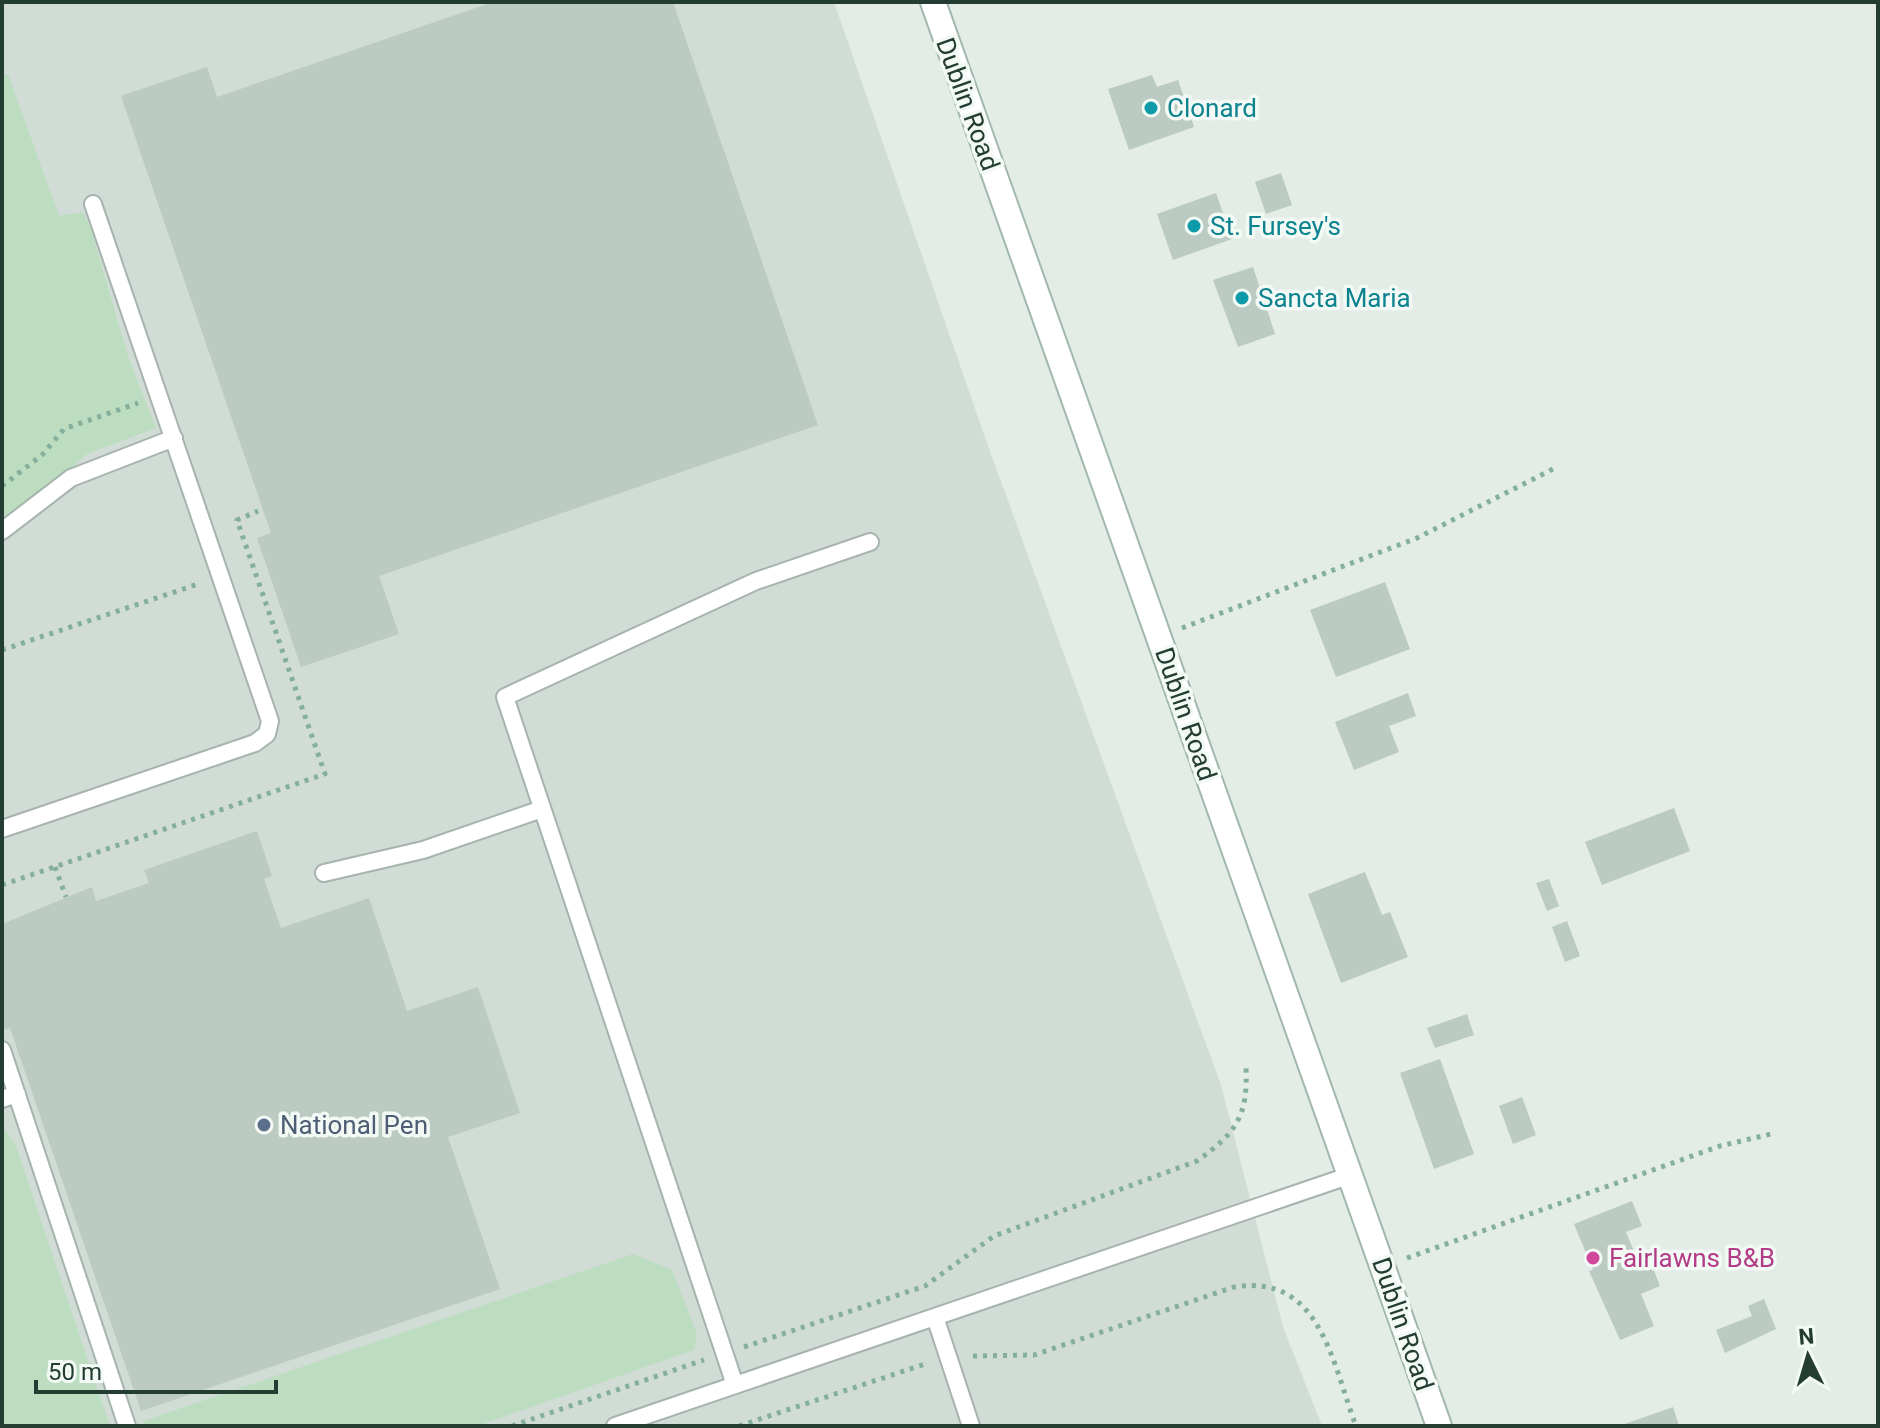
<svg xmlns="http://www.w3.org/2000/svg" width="1880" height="1428" viewBox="0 0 1880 1428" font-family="Roboto,sans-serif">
  <rect width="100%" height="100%" fill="#e3ece7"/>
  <path fill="#d1dcd6" d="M2,2H834L988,446L1221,1085L1283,1327L1322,1426H2Z"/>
  <path fill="#bdddc1" d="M2,74H8L59,216L83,212L91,229L128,356L156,428L87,454L48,488L2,518Z
    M2,1126L15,1143L110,1426H2Z
    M633,1254L672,1270L697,1334L694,1350L477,1426H145L143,1421Z"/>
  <path fill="#bbcac2" d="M493,2H673L818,425L379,576L399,634L301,667L257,538L271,533L121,96L207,67L217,97Z
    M1152,75L1157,87L1178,80L1194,127L1129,150L1108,89Z
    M1281,173L1292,205L1266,214L1255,182Z
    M1216,193L1232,239L1173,260L1157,214Z
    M1253,267L1275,334L1238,347L1213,280Z
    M1385,582L1410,649L1336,677L1310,610Z
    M1408,693L1416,716L1389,726L1399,752L1354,770L1335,722Z
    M1674,808L1690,851L1602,885L1585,842Z
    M257,831L272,876L264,879L281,928L369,898L407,1011L478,987L520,1113L448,1137L500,1289L141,1411L10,1028L2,1030V924L92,887L96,901L149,883L144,870Z
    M1365,872L1382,915L1390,912L1408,957L1341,983L1308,894Z
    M1549,879L1559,906L1547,911L1536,883Z
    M1567,921L1580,956L1565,962L1552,927Z
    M1467,1014L1474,1035L1435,1048L1427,1028Z
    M1440,1059L1474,1154L1434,1169L1400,1073Z
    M1522,1097L1536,1135L1513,1144L1499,1106Z
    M1632,1201L1642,1226L1626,1232L1635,1254L1646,1250L1660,1286L1641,1294L1654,1326L1620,1340L1589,1271L1593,1270L1574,1224Z
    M1764,1299L1776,1329L1725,1353L1716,1330L1752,1316L1748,1306Z
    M1673,1407L1679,1426H1619Z"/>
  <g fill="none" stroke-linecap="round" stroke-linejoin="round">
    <g stroke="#a6b4ad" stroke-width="20">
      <path id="service" d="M2,531L71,478L174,438
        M2,829L255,743L267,734L270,721L93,204
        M324,873L423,850L542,809
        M2,1050L127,1426
        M2,1099L17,1094
        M935,1317L971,1426
        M735,1385L505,697L756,581L870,542
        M615,1426L1351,1175"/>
    </g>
    <g stroke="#a2b8ad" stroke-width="28">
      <path id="secondary" d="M933,2L1439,1426"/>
    </g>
    <path stroke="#84af9b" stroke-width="5" stroke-dasharray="4 6" stroke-linecap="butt" d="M2,486L42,455L64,429L138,403
      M1182,628L1417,538L1555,468
      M2,650L198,584
      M55,867L66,897
      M2,885L325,774L237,520L258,511
      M1407,1258L1720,1146L1771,1134
      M744,1347L925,1286L994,1236L1197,1161C1236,1133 1248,1117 1246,1068
      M973,1356L1034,1355L1234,1287C1321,1273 1332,1363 1356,1426
      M512,1426L704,1360
      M739,1426L928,1363"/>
    <use href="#service" stroke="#fff" stroke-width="16"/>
    <use href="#secondary" stroke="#fff" stroke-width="24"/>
  </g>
  <g fill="#0f9aa8" stroke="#f3f9f5" stroke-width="3">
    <circle cx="1151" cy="108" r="8"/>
    <circle cx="1194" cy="226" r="8"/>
    <circle cx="1242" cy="298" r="8"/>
  </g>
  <circle fill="#5c6f8a" stroke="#f3f9f5" stroke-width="3" cx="264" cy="1125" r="8"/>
  <circle fill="#d1479c" stroke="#f3f9f5" stroke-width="3" cx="1593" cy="1258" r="8"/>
  <g text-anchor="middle" stroke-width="7" stroke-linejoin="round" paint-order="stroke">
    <g font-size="26" fill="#233d32" stroke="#f3f9f5">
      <text transform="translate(968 104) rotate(70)" y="9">Dublin Road</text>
      <text transform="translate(1186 714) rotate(71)" y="9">Dublin Road</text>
      <text transform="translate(1403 1324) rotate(71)" y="9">Dublin Road</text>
    </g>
    <g font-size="26" fill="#0d838f" stroke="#f3f9f5" text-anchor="start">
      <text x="1167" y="117">Clonard</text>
      <text x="1210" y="235">St. Fursey's</text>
      <text x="1258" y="307">Sancta Maria</text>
    </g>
    <g font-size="26" fill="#4e5e75" stroke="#f3f9f5" text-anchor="start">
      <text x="280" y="1134">National Pen</text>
    </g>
    <g font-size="26" fill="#b23c85" stroke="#f3f9f5" text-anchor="start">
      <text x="1609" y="1267">Fairlawns B&amp;B</text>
    </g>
  </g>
  <rect width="1880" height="1428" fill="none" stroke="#233d32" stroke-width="8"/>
  <g transform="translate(1808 1356) rotate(355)" stroke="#f3f9f5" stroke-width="6" paint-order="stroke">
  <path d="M0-6L14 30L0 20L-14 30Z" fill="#233d32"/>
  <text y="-12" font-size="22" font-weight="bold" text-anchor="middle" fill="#233d32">N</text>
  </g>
  <path d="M36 1380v12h240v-12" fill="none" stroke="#233d32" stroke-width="4"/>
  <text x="48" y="1380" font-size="24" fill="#233d32" stroke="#f3f9f5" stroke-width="6" paint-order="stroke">50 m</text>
</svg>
